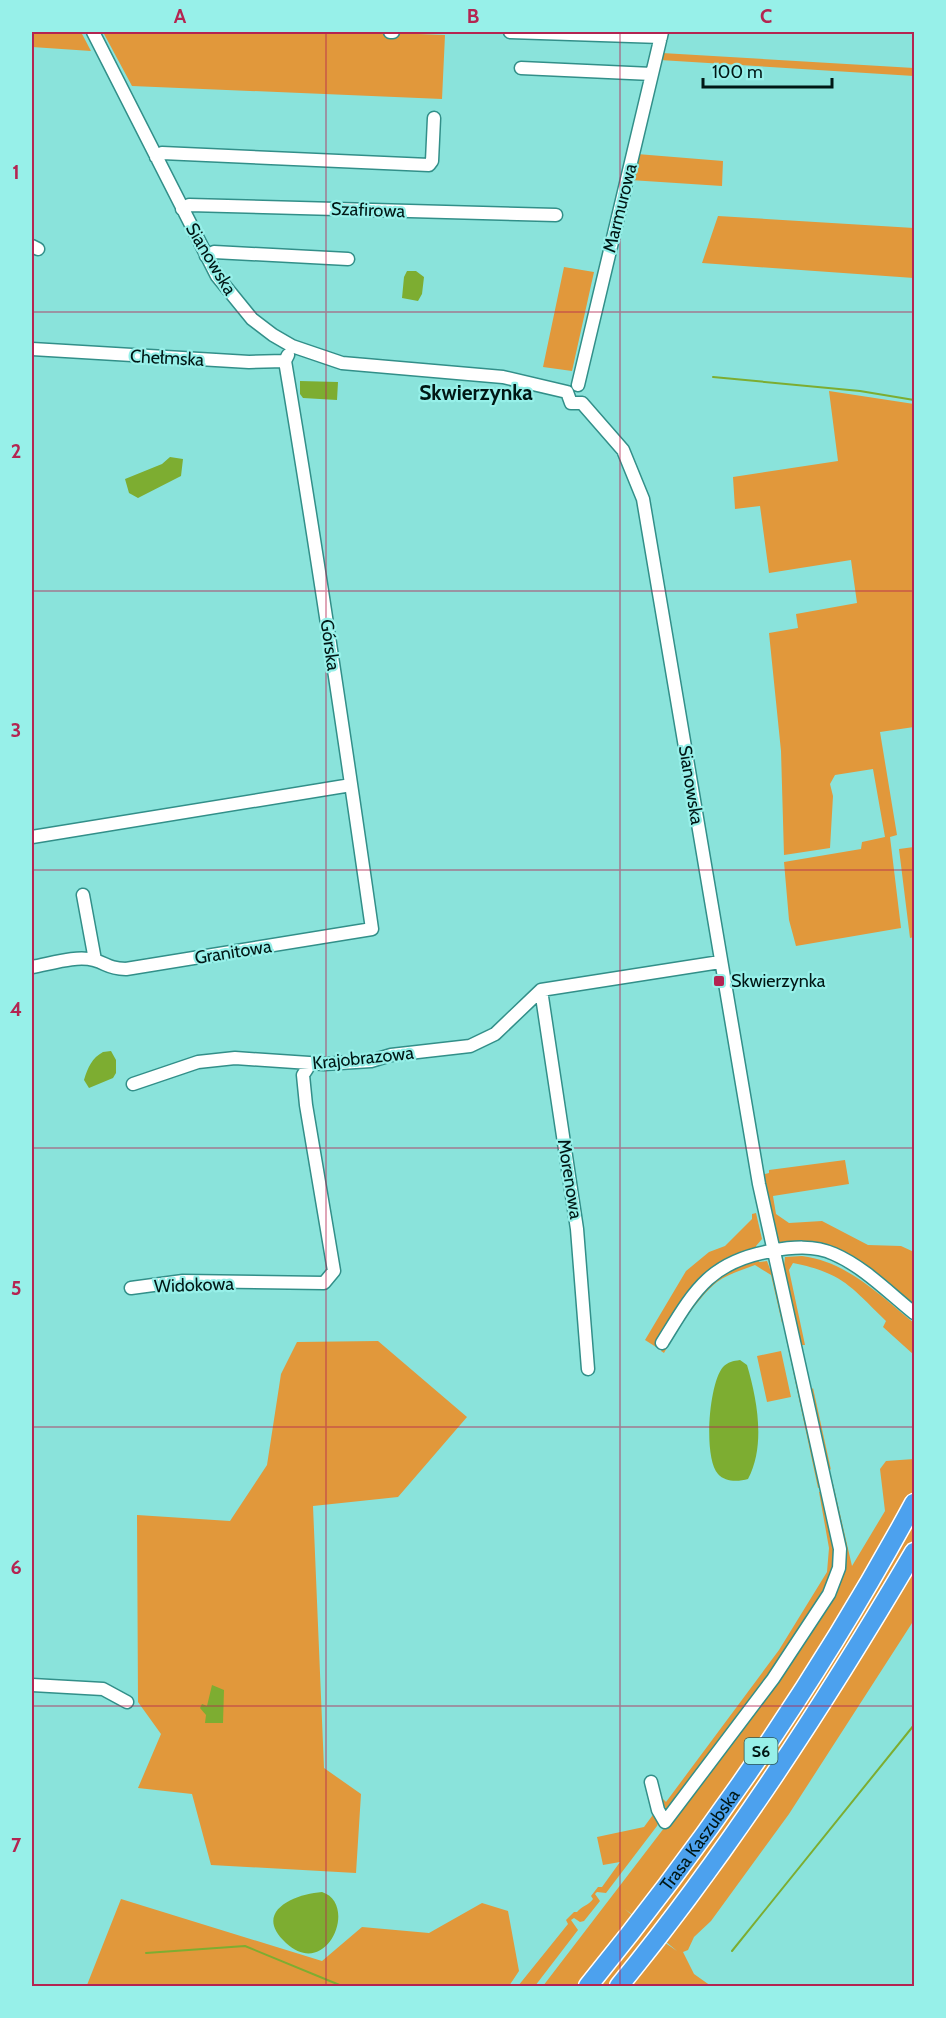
<svg xmlns="http://www.w3.org/2000/svg" width="946" height="2018" viewBox="0 0 946 2018" font-family="Cabin,sans-serif">
  <rect width="100%" height="100%" fill="#8ae3db"/>
  <path fill="#e1983b" d="M32,32H81L91,51L32,47Z
    M103,32H363L445,35L442,99L132,86Z
    M662,53L914,68V76L660,60Z
    M637,154L723,161L722,186L630,180Z
    M718,216L914,228V278L702,263Z
    M564,267L594,272L572,371L543,367Z
    M829,391L914,404V727L880,732L897,835L890,837L901,928L796,946L789,920L784,862L861,849L862,842L885,837L873,769L835,775L830,784L833,796L830,848L784,855L781,751L769,633L798,628L796,614L857,603L851,560L769,573L760,506L735,509L733,477L838,461Z
    M914,847V937L910,938L899,849Z
    M845,1160L849,1184L773,1196L776,1214L789,1223L822,1221L868,1245L901,1246L914,1252V1309L855,1262L778,1244L761,1175L769,1173V1170Z
    M756,1213L762,1239L756,1246V1250L731,1258L656,1347L645,1340L686,1271L709,1252L725,1246L752,1219V1214Z
    M802,1256C846,1261 881,1296 914,1323V1355L883,1327L886,1321C851,1287 843,1273 793,1263L789,1270L805,1345H800L780,1267L784,1266L785,1257Z
    M758,1258L759,1262L767,1261L770,1269L773,1268L784,1322L782,1323L771,1275L755,1265C742,1270 728,1274 717,1282C698,1297 676,1332 664,1353L661,1351L700,1292L721,1273Z
    M786,1338H789L822,1487L818,1488Z
    M378,1341L467,1417L398,1497L313,1506L324,1768L361,1794L356,1873L211,1865L192,1794L138,1788L161,1734L138,1702L137,1515L230,1521L267,1465L281,1374L297,1342Z
    M781,1351L791,1397L767,1402L757,1356Z
    M813,1388L831,1470L827,1466L810,1391Z
    M914,1459V1490L819,1653L730,1786L634,1916L625,1909L634,1917L578,1986H543L779,1678L839,1585L846,1553L831,1475L852,1566L885,1511L880,1469L886,1461Z
    M823,1491L837,1547L835,1571L789,1651L668,1810H663L658,1794L666,1802L779,1650L827,1572L829,1548L819,1492Z
    M914,1516V1545L810,1717L613,1986H594Z
    M914,1570V1620L789,1814L711,1921L694,1937L688,1950L683,1952L694,1974L711,1986H629L664,1942L677,1951L665,1941C754,1821 839,1699 914,1570Z
    M655,1812L659,1821L657,1826L606,1893L597,1892L595,1894L600,1901L584,1921L580,1922L574,1918L571,1920L578,1930L535,1986H518L568,1924L566,1920L574,1912H577C582,1906 589,1905 593,1899L591,1896L598,1887H602L620,1862L603,1865L597,1837L644,1827Z
    M121,1899L322,1961L362,1927L429,1933L482,1903L508,1911L519,1971L509,1986H83L87,1985Z"/>
  <path fill="#7dad31" d="M407,271H416L424,277L422,294L418,301L402,298L404,277Z
    M300,381L338,382L337,400L303,398L300,394Z
    M170,457L183,459L181,476L138,498L129,493L125,479L162,464Z
    M103,1052L111,1051L116,1060V1073L113,1078L89,1088L84,1080C88,1067 92,1058 103,1052Z
    M740,1360L747,1365C757,1399 766,1445 748,1479C738,1482 725,1482 718,1474C703,1457 709,1383 723,1367C728,1362 733,1361 740,1360Z
    M212,1685L224,1690L223,1723H205L206,1715L200,1708L202,1704L207,1706Z
    M322,1892C359,1904 327,1981 286,1943C252,1912 294,1894 322,1892Z"/>
  <g fill="none" stroke-linecap="round" stroke-linejoin="round">
    <path stroke="#7dad31" stroke-width="2" d="M713,377L860,391L914,400
      M732,1951L914,1725
      M146,1953L245,1946L342,1986"/>
    <g stroke="#328f89" stroke-width="15">
      <path id="minor" d="M93,32L217,276L252,319L273,335L292,346L342,363L503,377L567,392
        M390,32H393
        M510,32L661,37
        M521,68L652,74
        M156,157L162,153L429,165L432,161L434,118
        M182,209L189,205L556,215
        M32,246L38,249
        M206,256L214,252L348,259
        M32,349L249,362L285,361L288,355
        M578,385L662,32
        M567,392L571,403H582
        M582,403L623,450L643,499L759,1184L840,1549L839,1568L829,1594L773,1679L665,1822L658,1810L651,1782
        M32,837L351,785
        M83,895L95,960
        M32,967C50,964 76,955 94,960C108,964 107,968 126,969L372,929C345,740 317,550 285,361
        M541,990L577,1229L588,1369
        M541,990L720,962
        M133,1084L198,1062L235,1058L324,1064L371,1061L391,1055L470,1046L495,1034L541,990
        M131,1288L183,1281L324,1283L334,1271L306,1105L303,1075L310,1064
        M662,1343C693,1293 708,1262 771,1251C792,1247 814,1245 834,1254C864,1267 889,1293 914,1313
        M32,1685L103,1689L127,1702"/>
    </g>
    <g stroke="#fff" stroke-width="21">
      <g id="highway">
        <path id="s1" d="M588,1986C710,1836 822,1673 914,1503"/>
        <path d="M619,1986C730,1850 825,1703 914,1552"/>
      </g>
    </g>
    <use href="#minor" stroke="#fff" stroke-width="12"/>
    <use href="#highway" stroke="#4ca1ee" stroke-width="18"/>
  </g>
  <path fill="none" stroke="#b42451" stroke-width="1.5" stroke-opacity="0.55" d="M326,32V1986M620,32V1986M32,312H914M32,591H914M32,870H914M32,1148H914M32,1427H914M32,1706H914"/>
  <rect fill="#b42451" stroke="#97f0e9" stroke-width="2" x="713" y="975" width="12" height="12" rx="3"/>
  <g text-anchor="middle" stroke-width="4.5" stroke-linejoin="round" paint-order="stroke">
    <rect fill="#97f0e9" stroke="#2d5855" stroke-width="1.5" x="744.5" y="1738" width="33" height="26" rx="4.5"/>
    <g font-size="16" font-weight="bold" fill="#001715">
      <text x="761" y="1757">S6</text>
    </g>
    <g font-size="18" fill="#001715" stroke="#97f0e9">
      <text transform="translate(620 208) rotate(-76)" y="6">Marmurowa</text>
      <text transform="translate(368 210) rotate(2)" y="6">Szafirowa</text>
      <text transform="translate(211 259) rotate(59)" y="6">Sianowska</text>
      <text transform="translate(167 358) rotate(3)" y="6">Chełmska</text>
      <text transform="translate(330 645) rotate(82)" y="6">Górska</text>
      <text transform="translate(691 785) rotate(81)" y="6">Sianowska</text>
      <text transform="translate(233 952) rotate(-9)" y="6">Granitowa</text>
      <text transform="translate(363 1058) rotate(-6)" y="6">Krajobrazowa</text>
      <text transform="translate(570 1179) rotate(81)" y="6">Morenowa</text>
      <text transform="translate(194 1285) rotate(-2)" y="6">Widokowa</text>
      <text dy="6" stroke="none"><textPath href="#s1" startOffset="184">Trasa Kaszubska</textPath></text>
    </g>
    <g font-size="18" fill="#001715" stroke="#97f0e9" text-anchor="start">
      <text x="731" y="987">Skwierzynka</text>
    </g>
    <g font-size="21" font-weight="bold" fill="#001715" stroke="#97f0e9">
      <text x="476" y="400">Skwierzynka</text>
    </g>
  </g>
  <rect width="946" height="2018" fill="none" stroke="#97f0e9" stroke-width="66"/>
  <path d="M703 78v9h129v-9" fill="none" stroke="#001715" stroke-width="3"/>
  <text x="712" y="78" font-size="18" fill="#001715" stroke="#97f0e9" stroke-width="4.5" paint-order="stroke">100 m</text>
  <rect x="33" y="33" width="880" height="1952" fill="none" stroke="#b42451" stroke-width="2"/>
  <g font-size="20" text-anchor="middle" font-weight="bold" fill="#b42451">
    <text x="180" y="23">A</text>
    <text x="473" y="23">B</text>
    <text x="766" y="23">C</text>
    <text x="16" y="179">1</text>
    <text x="16" y="458">2</text>
    <text x="16" y="737">3</text>
    <text x="16" y="1016">4</text>
    <text x="16" y="1295">5</text>
    <text x="16" y="1574">6</text>
    <text x="16" y="1852">7</text>
  </g>
</svg>
